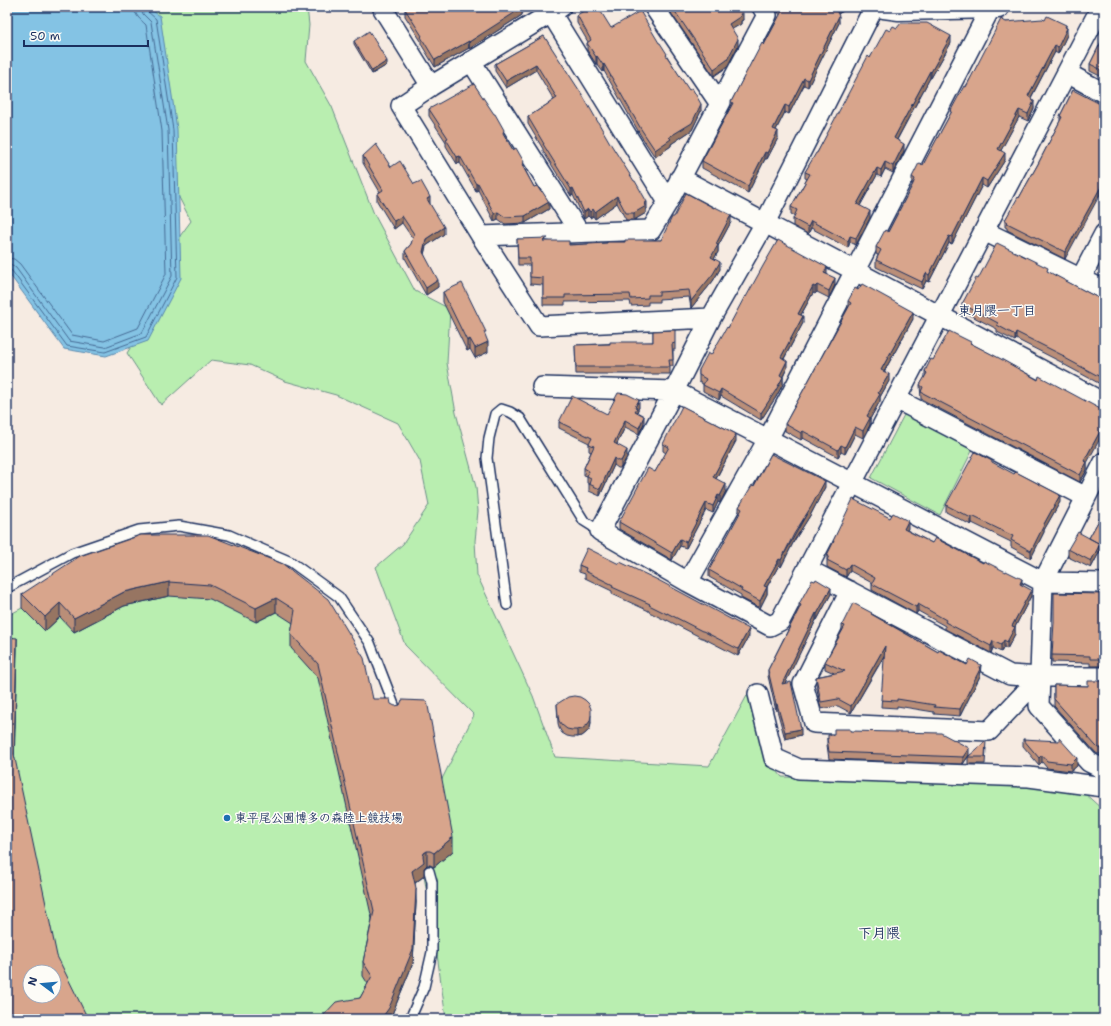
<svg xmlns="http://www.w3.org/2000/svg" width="1111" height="1026" viewBox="0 0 1111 1026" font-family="'Shantell Sans','Klee One',sans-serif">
  <rect width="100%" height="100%" fill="#f6ebe2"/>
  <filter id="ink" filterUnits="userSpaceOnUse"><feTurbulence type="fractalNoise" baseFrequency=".025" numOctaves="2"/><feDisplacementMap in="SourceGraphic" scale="8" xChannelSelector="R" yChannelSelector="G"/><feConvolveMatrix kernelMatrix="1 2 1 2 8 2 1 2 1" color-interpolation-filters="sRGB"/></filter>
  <g filter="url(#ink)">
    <path fill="#b9eeb0" stroke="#6a8e87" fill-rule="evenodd" d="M139,7H307L309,25L306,61L332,107L374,214L415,291L450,309L447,363L456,413L476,487L478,511L475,541L477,575L533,696L555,757L709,766L750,690L768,760L782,777L991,782L1081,790L1104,811V1019H446L436,947L424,876L412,886L416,902L413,963L390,1019H7V616L22,608L283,578L373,713L440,783L474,715L405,645L376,567L403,544L429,505L420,461L398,423L336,395L285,381L250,365L211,360L161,405L127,353L162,298L169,251L191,221L160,160ZM30,972H54V996H30Z
      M905,413L973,449L940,515L871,478Z"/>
    <path fill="#84c3e4" stroke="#5a88ae" d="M7,7H147L160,16L177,129L181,278L148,341L106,356L64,349L7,271Z"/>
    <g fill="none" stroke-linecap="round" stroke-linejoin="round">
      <path stroke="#456a94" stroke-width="1" d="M7,258L14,259L20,264L72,335L104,341L138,328L166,274L162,131L146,25C140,19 135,16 134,7
        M7,264L12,265L16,268L69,341L105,347L142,333L172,276L168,130L151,22L143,14L140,7
        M7,269L12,271L67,346L105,352L146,337L177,277L173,130L156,19L147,11L146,7"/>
      <g stroke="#1b2f5e" stroke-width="12">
        <path id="service" d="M7,588L72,553L139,530L179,526L229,535L291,562L339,597L370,643L394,705L396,714
          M507,605L487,458L489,438L495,414L501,409L510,412L520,418L584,521L600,531
          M410,1019L424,987L432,952V882L429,871"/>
      </g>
      <g stroke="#1b2f5e" stroke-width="22">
        <path id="minor" d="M386,7L383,9L431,86
          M561,7L431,86L401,106L481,236L539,326L711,318
          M654,7L720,104
          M874,7L765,223L711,318L674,391L600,531L688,582L770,626L780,621L1101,7
          M551,13L668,202
          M471,61L579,232
          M1067,73L1104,93
          M680,178L1104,403
          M984,231L1104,290
          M481,236L651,230L668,202L767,15L762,7
          M1081,278L1104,234
          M542,387L674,391L768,439L1043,582L1104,583
          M896,399L1086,497
          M1104,462L1043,582L1039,706L1089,762L1101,768H1104
          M807,569L1010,675L1040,677H1104
          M688,582L768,439L991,7
          M850,591L803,684L814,723L989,731L1040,677
          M758,694L774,758L799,769L1029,777L1104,787"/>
      </g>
      <g stroke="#1b2f5e" stroke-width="25">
        <path id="tertiary" d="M884,7L899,9L998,7"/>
      </g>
      <use href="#service" stroke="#fdfcf7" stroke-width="9"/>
      <use href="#minor" stroke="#fdfcf7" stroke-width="19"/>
      <use href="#tertiary" stroke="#fdfcf7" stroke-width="22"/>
    </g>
    <path fill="#ba8e78" stroke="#1b2f5e" d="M408,7H531L522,13V15L469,49V48L435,67L421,44V41L405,16V9Z
      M667,7H739L743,20L741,21V24L732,29L738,46L727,67L714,76Z
      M775,7H843V11L838,14L839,23L808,87L804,85L789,114L785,112L776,130L778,138L767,159H765L748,193L702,168V161L731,107V102L752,62L764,45L780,15Z
      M577,15L611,28L659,43L701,111L692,130L671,144V146L655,157L641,136L604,71L603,72L597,64H596L587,50V43L588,42L577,23Z
      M1006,22L1066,27L1067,35L1058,54L1055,52L1031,98L1032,100L1034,108L1028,121L1019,117L1001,150L1005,160L987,188L982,185L952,244L949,243L929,282L926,281L922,289L876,267V260L878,255L876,254V247L888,232L913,184H912V177L923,165L951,113V110Z
      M897,28L951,43L931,78H930L897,140L904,151L893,173L885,169L881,177L877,175L860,206L870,218L856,245L850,242L848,248L811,228L808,234L793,226V219L795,216L791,214V207L807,179L805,178V172L817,153L870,58L890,31Z
      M544,36L647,209H646V213L634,220H626L617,203L595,219L593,216L590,218L588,216L584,219L573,195L571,196L543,151V149L528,124V117L554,100L536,70L506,88L495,71V64Z
      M1104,36V78L1090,71V64Z
      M354,41L387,65L372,74L354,44Z
      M1073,90L1065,259L1007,230V228L1005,227V220L1019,198L1038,164L1060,121V116Z
      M429,109L504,135L524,168L534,187L549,209L525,223L505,224L498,219L494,221L478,190L476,191L460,163L457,164L446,146V142L429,116Z
      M363,156L391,167L414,184L430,204L444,234L426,246L424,254L438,287L426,295L405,258V251L411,244L413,239L402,223L394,229L377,201V194L380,192L363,163Z
      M731,222L718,246V252L714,259L720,269L713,281L691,308L689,297L659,299V302H648V305L631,306L630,301L565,302V305H543V285L530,284V265H518L517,239L548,241L569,245L607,243L661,240Z
      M1048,272L1104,301V386L1063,364V363L1016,339L1015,341L997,332V329L962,311V304L978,279Z
      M827,274L835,285L829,298L817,292L815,294L813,293L801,315L803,323L784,359L787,368L783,377V384L776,397L761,420L721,396L719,400L703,391V384L699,382V370L711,355L728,328L746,297Z
      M443,292L488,352L475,358L470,349L467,351L443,302Z
      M848,301L913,319L884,372L889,381L880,397V401L870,419V425L863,438L855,434L845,454L841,452L838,457L803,438L801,440L785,431V424L848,308Z
      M653,331L675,343V350H673V366H670V374H576L575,345L653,342Z
      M971,343L1087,463V470L1080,482L921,399L920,385L925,377V371L933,360Z
      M639,407L637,412L644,423L639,434L625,427L617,444L627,457L621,468H618L614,465L600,496L589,491V484L587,483V476L584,475V468L591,452L589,451V443L559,428V422L607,414Z
      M736,441L716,479L726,491L720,503L718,502L713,513L706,510L686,548L680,546L672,560L619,529V522L655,472L666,453L663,451V444Z
      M992,463L1060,502L1044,530V532L1031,558L1011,547V542L972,523L971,525L946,512V505Z
      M754,486L825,487L811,514L794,541L781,567L779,565L767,587V594L760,608L741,598V595L709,577V570L740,514L739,513V507Z
      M1104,511V553L1100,551L1091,568L1068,557V549L1089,538Z
      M908,528L907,530L932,543L1022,586L1031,596L1015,627V634L1007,649L1004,647L1001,652L993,648L991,653L945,629V626L918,611L916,614L872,590V583L850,571L846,577L827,567V555L833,544V541Z
      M283,564L373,699L453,851L434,867L430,865H427L424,867V876L415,883L416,902L413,963L390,1019H320L360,998L368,984L363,976V962L372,919L318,678L291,648V634L293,623L276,612L256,622L210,599L169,596L124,606L74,632L60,617L45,631L22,608V594Z
      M579,565L749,636L738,656L703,638H702L667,620V621L649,612V611L612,594V591L585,578V574L579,572Z
      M831,594L817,620H816L785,683L801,735L785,739L777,710L776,711L768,676V670L799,608V604Z
      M1104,594V666H1090V663L1052,662V655Z
      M872,614L938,652L981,672L980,676L960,716L934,714V712L897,706V708L881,707L885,655L851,713L838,706L821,709L816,684V677L834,673L825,669V662L842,632V625Z
      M1104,681V754H1098L1096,753L1054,706V685L1088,686Z
      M557,704L591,722L590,728L587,732L582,736L577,737H572L567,736L562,733L559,728L558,723Z
      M850,731L969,755L968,756L986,748L985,764H968V757L963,764L829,759L827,745V738L828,739L834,735Z
      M1023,739L1077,766L1071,771L1047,768L1042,762L1039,765L1023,746Z"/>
    <path fill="#977462" stroke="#1b2f5e" d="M521,7H531L522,13V15L469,49V42Z
      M838,7H843V11L835,15V8Z
      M743,13V20L741,21V24L729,31V24L740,14Z
      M839,16V23L808,87V80Z
      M1066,25V31L1067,28V35L1058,54V47Z
      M951,36V43L931,78V72Z
      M738,39V46L727,67L714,76V69Z
      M469,41V48L435,67V60Z
      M1055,45V52L1028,103V96Z
      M597,56V64H596V57Z
      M387,61V65L372,74V71Z
      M536,64V70L506,88V81Z
      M604,64V71L603,72V65Z
      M930,71V78L894,145V138Z
      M804,78V85L789,114V107Z
      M1032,99V105L1034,101V108L1028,121V114Z
      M701,104V111L692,130L671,144V146L655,157V150L669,137Z
      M785,105V112L773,136V129Z
      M1019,110V117L998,156V149Z
      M778,131V138L767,159V153Z
      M904,144V151L893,173V166Z
      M765,152V159L748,193V186Z
      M1005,153V160L987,188V181Z
      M460,156V163L457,164V157Z
      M885,162V169L881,177V170Z
      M877,168V175L857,211V204Z
      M982,178V185L952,244V237Z
      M1104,181V187L1065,259V252Z
      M478,183V190L476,191V184Z
      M573,188V195L571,196V189Z
      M617,196V203L595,219V212Z
      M430,197V204L427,206V199Z
      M549,202V209L525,223V216Z
      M647,202V209H646V213L634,220V213L645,203Z
      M588,209V216L584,219V212Z
      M593,209V216L590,218V212Z
      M870,211V218L856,245V238Z
      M498,212V219L494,221V213Z
      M731,215V222L718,246V252L711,264V257L716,244Z
      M402,216V223L394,229V221Z
      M811,221V228L808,234V227Z
      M444,227V234L426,246L423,259V252L426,239Z
      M850,236V242L848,248V241Z
      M949,236V243L929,282V275Z
      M720,262V269L713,281L691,308V301Z
      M827,267V274L824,273Z
      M926,273V281L922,289V282Z
      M835,278V285L829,298V291Z
      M438,280V287L426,295V288Z
      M817,285V292L815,294V287Z
      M813,286V293L798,320V314Z
      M913,312V319L881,377V370Z
      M803,316V323L781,364V357Z
      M1016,332V339L1015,341V335Z
      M470,339V349L467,351V341Z
      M488,342V352L475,358V348Z
      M787,361V368L780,382V375Z
      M889,374V381L880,397V401L870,419V425L863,438V431L867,416L878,393Z
      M783,377V384L776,397L761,420V413Z
      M721,389V396L719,400V393Z
      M639,400V407L637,412V415L635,418V407Z
      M644,416V423L639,434V428Z
      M625,420V427L614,450V443Z
      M1104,424V431L1087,463V470L1080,482V475L1084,461Z
      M855,427V434L845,454V447Z
      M803,431V438L801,440V433Z
      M736,434V441L713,484V477Z
      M841,445V452L838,457V450Z
      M627,450V457L621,468V461Z
      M614,458V465L600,496V489Z
      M825,481V487L811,514L794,541L781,567V560Z
      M726,484V491L720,503V496Z
      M718,495V502L713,513V506Z
      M1060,495V502L1044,530V532L1031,558V551L1044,524Z
      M706,503V510L686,548V542Z
      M972,516V523L971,525V518Z
      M908,521V528L904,536V529Z
      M680,539V546L672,560V553Z
      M1100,544V551L1091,568V561Z
      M779,559V565L764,592V586Z
      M850,564V571L846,577V570Z
      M1022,579V585L1020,591V584Z
      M169,582V596L124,606L74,632V618L124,592Z
      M767,587V594L760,608V601Z
      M831,588V594L817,620V614Z
      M1031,590V596L1015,627V634L1007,649V642L1012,626Z
      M276,598V612L256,622V608Z
      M60,603V617L45,631V617Z
      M918,604V611L916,614V607Z
      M816,613V620L782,690V684Z
      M749,629V636L738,656V649Z
      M17,638V652L14,768V754Z
      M1004,640V647L1001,652V645Z
      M993,641V648L991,653V646Z
      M885,646V654L851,713V706Z
      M981,665L980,676L960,716V709Z
      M776,704H777V710L776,711Z
      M591,715V722L590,728L587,732L582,736L577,737V730Z
      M801,729V735L785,739V732Z
      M969,748V755L963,764V757Z
      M1042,755V762L1039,765V758Z
      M1077,758V766L1071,771V764Z
      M453,837V851L434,867V853Z
      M427,851V865L424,868V876L412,885V871L424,853Z
      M416,888V902L413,963L390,1019H381Z"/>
    <path fill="#d8a58c" stroke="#1b2f5e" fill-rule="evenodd" d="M408,7H521L522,8L469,42V41L435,60L421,37L422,36L405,9Z
      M590,7H598L611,28L640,11L659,43H660L667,54L666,55L689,90L692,88L701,104L692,123L669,137L671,139L655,150L641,129L604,64L603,65L597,56L596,57L587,43L591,40L577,15Z
      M672,7H739L743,13L740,14L741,16L729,24L738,39L727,60L714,69Z
      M779,7H838L835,8L839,16L808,80L804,78L789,107L785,105L773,129L778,131L767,153L765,152L748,186L702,161L733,103L731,102L752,61V62L762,43L764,45L782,11Z
      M1047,16L1066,25L1065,27L1067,28L1058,47L1055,45L1028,96L1032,99V100L1034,101L1028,114L1019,110L998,149L1005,153L987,181L982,178L952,237L949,236L929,275L926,273L922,282L876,260L881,250L876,247L885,230L888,232L913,184L915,179L912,177L919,163L923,165L926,159L952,111L951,110L964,86L966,87L1001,19L1006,22L1042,19L1045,20Z
      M901,23H927L951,36L931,72L930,71L894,138L904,144L893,166L885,162L881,170L877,168L857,204L870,211L856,238L850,236L848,241L811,221L808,227L793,219L797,210L791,207L810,174L805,172L816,153H817L868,56L870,58L886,29L890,31L893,26L897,28Z
      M369,31L387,61L372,71L354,41Z
      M544,36L583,96L610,143L634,181H635L647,202L645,203L646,206L634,213H626L617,196L595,212L593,209L590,212L588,209L584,212L573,188L571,189L543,144H544L528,117L557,98L536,64L506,81L495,64Z
      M1104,36V71L1090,64Z
      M474,84L494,114H495L504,130L503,133L513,150L516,148L524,162L522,165L534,187L537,186L541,192L542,191L549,202L525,216L505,217L498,212L494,213L478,183L476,184L460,156L457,157L446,139L448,138L429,109Z
      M1073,90L1102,105L1103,101H1104V181L1065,252L1007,223L1008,222L1005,220L1018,197L1019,198L1038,164L1062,117L1060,116Z
      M376,144L391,167L400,161L414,184L421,181L430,197L427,199L444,227L426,239L423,252L438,280L426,288L405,251L411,244L414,234L402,216L394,221L377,194L383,190L363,156Z
      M686,193L714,208L715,207L731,215L716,244L718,245L711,257L720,262L713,274L691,301L689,290L659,292V295H648V298L631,299L630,294L565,295V298H543V278L530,277V258H518L517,239L548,238L543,241H569V245L607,243V242H625V240H661L672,217H674Z
      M778,240L827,267L824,273L835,278L829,291L817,285L815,287L813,286L798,314L803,316L781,357L787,361L780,375L783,377L776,390L761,413L721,389L719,393L703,385L706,379L699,375V370L708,353L711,355L727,327L728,328L745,296L746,297L763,266Z
      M997,243L1048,268L1047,271L1104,301V379L1063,357L1064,356L1016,332L1015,335L997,325L998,323L962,304L976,278L978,279Z
      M462,283L486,332H484L488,342L475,348L470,339L467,341L443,292Z
      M862,284L913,312L881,370L889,374L878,393L880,394L867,416L870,418L863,431L855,427L845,447L841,445L838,450L803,431L801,433L785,424L851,303L848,301L855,288L858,290Z
      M675,330V343L672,344L673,360H669L670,367H576L575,345L610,344V342H653V331Z
      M949,331L971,342L970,343L1001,359L1038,380L1039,376L1104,411V424L1084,461L1087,462L1080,475L921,392L923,387L920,385L927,373L925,371L931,359L933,360Z
      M618,393L627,394L639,400L635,407L637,408L635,411L644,416L639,428L625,420L614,443L627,450L621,461H618L614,458L600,489L589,484L591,478L587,476L589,471L584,468L594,446L589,444L592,438L559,422L572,396L607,414Z
      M682,406L736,434L713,477L726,484L720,496L718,495L713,506L706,503L686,542L680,539L672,553L619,522L648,468L655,472L669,447L663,444Z
      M975,452L992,461V462L1014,474L1016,472L1060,495L1044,524V525L1031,551L1011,540L1013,536L972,516L971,518L946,505Z
      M771,454L825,481L811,507L794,534L781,560L779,559L764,586L767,587L760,601L741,591L742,589L709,570L742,509L739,507L752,485L754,486Z
      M853,499L890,518L893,513L908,521L904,529L932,543L935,538L983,563L984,561L1006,572V571L1022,579L1020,584L1031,590L1012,626L1015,627L1007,642L1004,640L1001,645L993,641L991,646L945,622L946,620L918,604L916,607L872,584L875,578L850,564L846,570L827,560L829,556L827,555L834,541H833Z
      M1104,511V546L1089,538Z
      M1078,532L1100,544L1091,561L1068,549Z
      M141,535H208L283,564L328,599L364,658L373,699H390L391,704L395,706L400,705L402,700L427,701L453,837L434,853L430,851H427L424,853L423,856L424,862L412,871L416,888L413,949L389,1008L381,1019H320L336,1002L360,998L372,976L363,962L374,911L318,664L291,634L295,610L276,598L256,608L210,585L169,582L124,592L74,618L60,603L45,617L22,594L80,556Z
      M587,548L619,564L620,562L658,580L749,629L738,649L703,631H702L667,613V614L649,605L650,604L612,587L613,585L585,571L586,568L579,565Z
      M816,579L831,588L817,614L816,613L782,684L791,682L801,729L785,732L777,704H776L768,670L801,605L799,604L812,580L815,581Z
      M1054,593L1104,594V659H1090V656L1052,655L1054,622Z
      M853,603L872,613L871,614L938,652L939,650L967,665L970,659L981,665L979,668L980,669L960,709L934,707L935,705L897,699V701L881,700L885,646L851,706L838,699L821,702L816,677L845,671L825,662L845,626L842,625Z
      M7,637L17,638L14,754L57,956L88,1019H7ZM30,972H54V996H30Z
      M1088,681H1104V748H1098L1096,746L1054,699V685L1088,686Z
      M574,696L580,697L585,700L589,704L591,709V715L590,721L587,725L582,729L577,730H572L567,729L562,725L559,721L558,716L557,704L568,697Z
      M834,729H850V731L941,733L969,748L963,757L829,752L827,738L828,739V735H834Z
      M1059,738L1077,758L1071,764L1047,761L1042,755L1039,758L1023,739L1059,741Z
      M986,741L985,757H968Z"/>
  </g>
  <circle fill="#1f6fb2" stroke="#fdfcf7" stroke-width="1.5" cx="227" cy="818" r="4"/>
  <g text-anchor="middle" stroke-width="3" stroke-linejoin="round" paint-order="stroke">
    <g font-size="12" font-weight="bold" fill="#1b2f5e" stroke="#fdfcf7" text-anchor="start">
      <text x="235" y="822">東平尾公園博多の森陸上競技場</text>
    </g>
    <g font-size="13" font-weight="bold" fill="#1b2f5e" stroke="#fdfcf7">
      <text x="997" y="315">東月隈一丁目</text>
    </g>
    <g font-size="14" font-weight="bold" fill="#1b2f5e" stroke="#fdfcf7">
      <text x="879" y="938">下月隈</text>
    </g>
  </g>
  <rect width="1111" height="1026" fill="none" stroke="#fdfcf7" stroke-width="24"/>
  <rect x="12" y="12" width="1087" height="1002" fill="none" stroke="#1b2f5e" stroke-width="1.5" filter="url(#ink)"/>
  <g transform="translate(42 984) rotate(286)"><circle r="19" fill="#fdfcf7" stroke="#a3aaba"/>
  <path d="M0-3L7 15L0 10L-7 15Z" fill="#1f6fb2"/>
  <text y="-6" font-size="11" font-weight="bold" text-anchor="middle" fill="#1b2f5e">N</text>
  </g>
  <path d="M24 40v6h124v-6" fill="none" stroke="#1b2f5e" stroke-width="2"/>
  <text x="30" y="40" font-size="12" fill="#1b2f5e" stroke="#fdfcf7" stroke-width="3" paint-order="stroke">50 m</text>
</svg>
